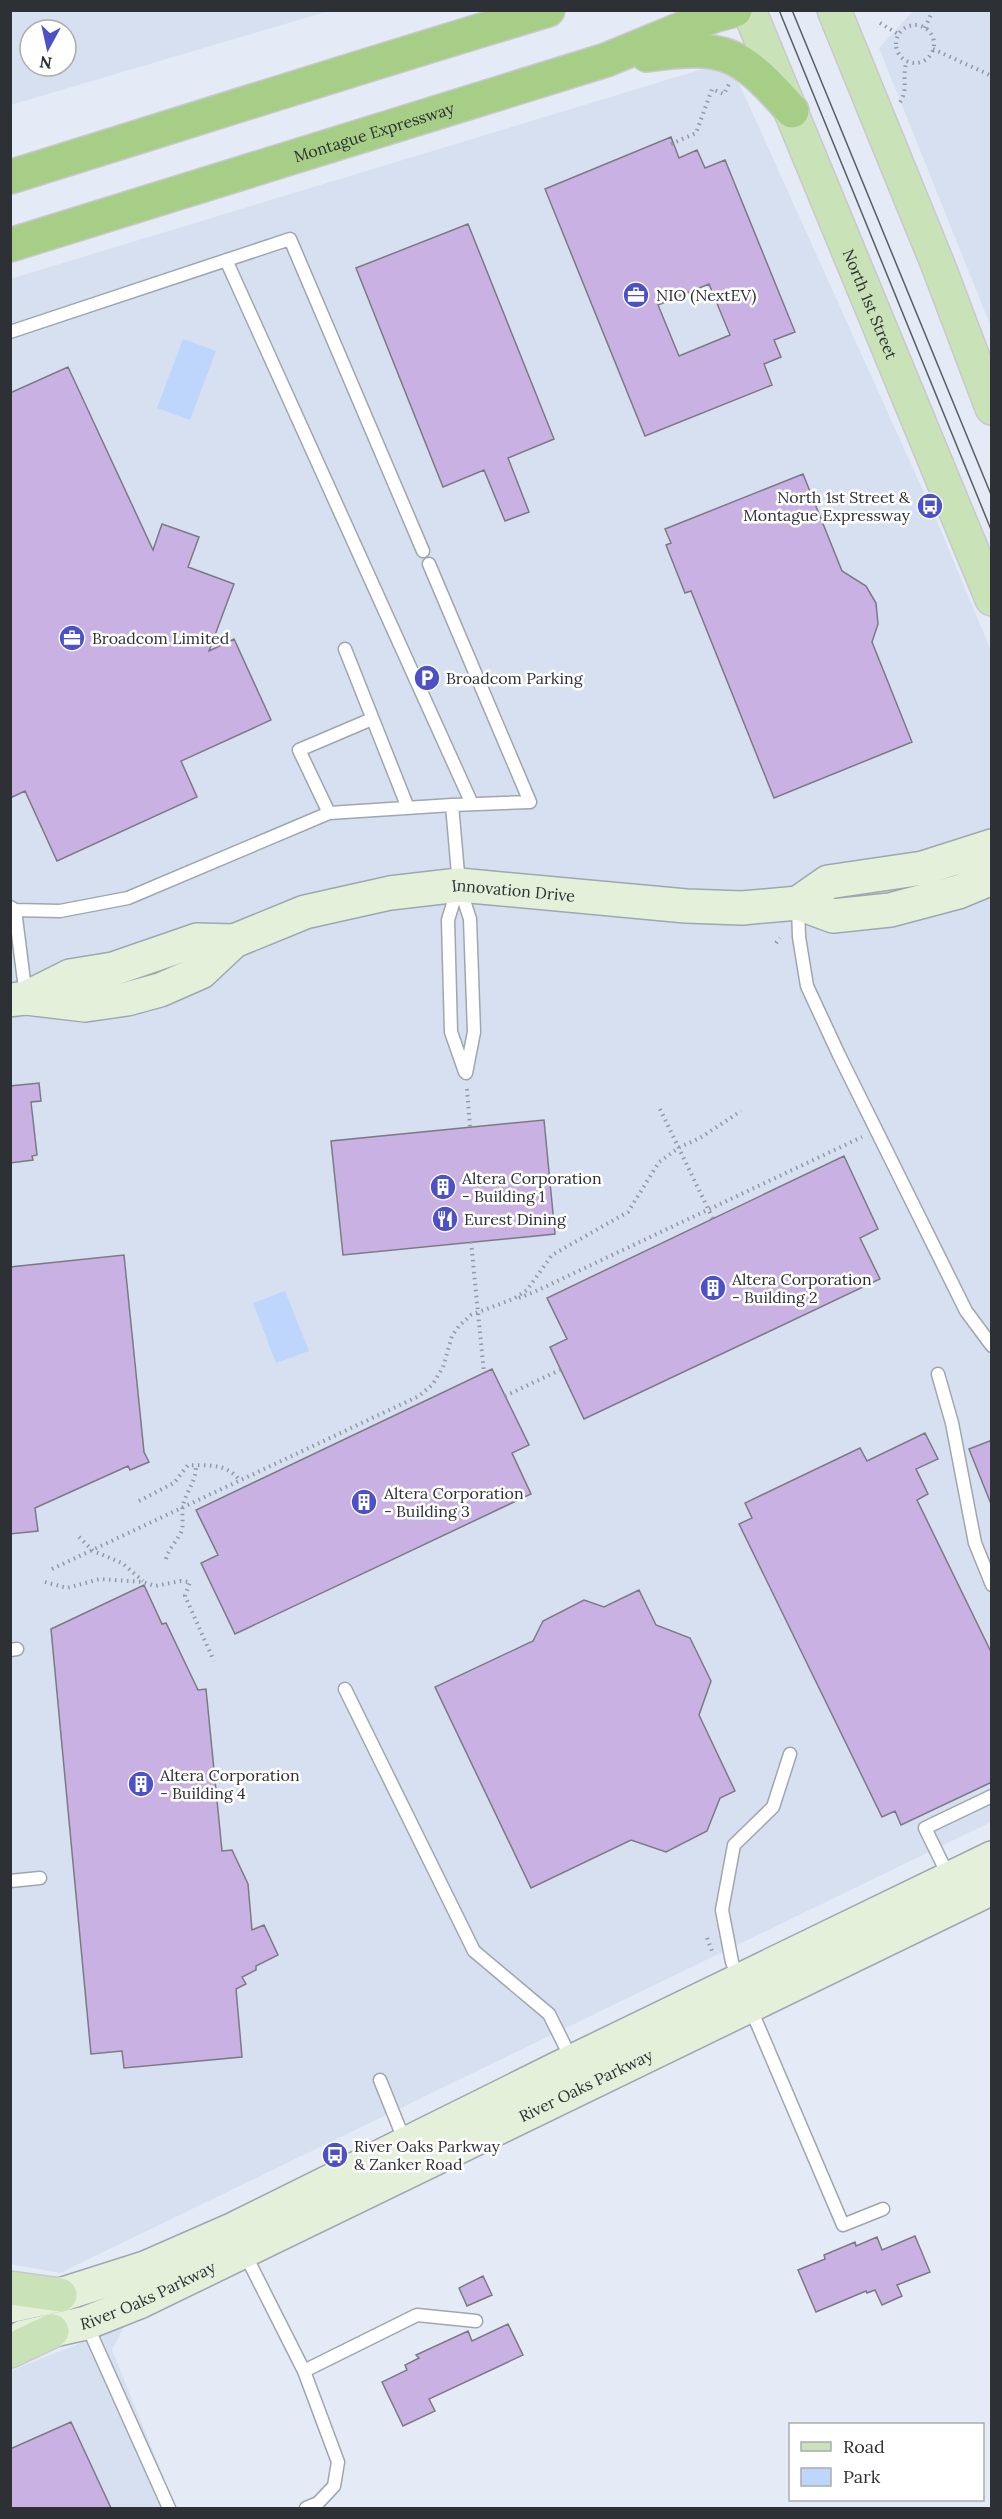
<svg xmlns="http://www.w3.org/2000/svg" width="1002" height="2519" viewBox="0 0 1002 2519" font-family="Lora,serif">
  <rect width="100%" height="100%" fill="#e5ebf6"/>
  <path fill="#d6e0f1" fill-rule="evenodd" d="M11,10H329V11L11,105ZM30,30H66V66H30Z
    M913,11H991V327L879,48Z
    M729,61L939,526L992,653L991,1822L60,2273L10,2264V279Z
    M125,2325L112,2350L176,2508H11V2371Z"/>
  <path fill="#bed5fc" d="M183,339L216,351L190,420L157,408Z
    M285,1291L309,1351L276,1363L253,1303Z"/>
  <path fill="#c9b2e3" stroke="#7d7983" stroke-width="1.5" fill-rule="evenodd" d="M671,137L679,158L697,150L705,168L725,160L795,332L774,340L781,357L764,364L772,385L645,436L545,189ZM709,284L730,335L679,356L658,305Z
    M468,224L554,439L508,458L529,512L505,521L484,470L443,487L356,268Z
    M68,367L153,550L162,524L199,537L188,567L234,584L209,651L234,639L271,720L181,761L197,797L57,861L25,791L10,798V393Z
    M803,474L842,571L866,586L876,603L878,624L872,642L912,742L774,798L691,591L685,593L666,545L671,543L665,529Z
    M39,1083L41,1101L31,1102L37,1155L32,1156L33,1160L10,1163V1086Z
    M544,1120L555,1234L343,1255L331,1141Z
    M844,1156L878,1229L860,1238L880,1279L584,1419L550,1347L567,1339L547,1298Z
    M124,1255L144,1452L149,1462L130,1470L128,1466L35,1508L38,1531L10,1534V1267Z
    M492,1369L529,1445L512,1453L531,1494L235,1634L201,1563L218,1555L196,1510Z
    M925,1433L938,1459L916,1469L928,1494L917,1500L992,1654V1782L901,1825L895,1811L882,1817L739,1524L752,1518L745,1503L860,1448L867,1461Z
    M992,1440V1504H991L969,1449Z
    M144,1585L162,1624L166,1623L198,1690L206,1689L222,1851L232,1850L248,1884L252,1930L264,1925L278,1955L256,1966V1970L242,1977L246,1984L236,1989L242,2057L124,2068L122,2051L91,2054L51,1629Z
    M639,1590L656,1625L690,1638L711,1681L699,1715L735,1791L720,1798L707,1831L666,1852L631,1840L531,1888L435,1687L533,1641L543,1621L584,1600L604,1607Z
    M915,2236L930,2272L897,2285L902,2296L882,2305L875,2290L867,2293L866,2291L816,2312L798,2270L825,2259L824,2255L855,2242L856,2246L877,2237L882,2250Z
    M483,2276L492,2295L467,2306L459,2288Z
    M508,2324L523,2355L429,2399L435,2411L403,2426L382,2382L407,2370L405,2365L419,2358L416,2355L468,2331L472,2341Z
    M71,2422L111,2508H10V2449Z"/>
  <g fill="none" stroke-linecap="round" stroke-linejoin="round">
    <g stroke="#a0a6b0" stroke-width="15">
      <path id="lane" d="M226,260L472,804
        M10,332L290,239L423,551
        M429,564L530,802L452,805
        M345,649L408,808
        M329,813L299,750L372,719
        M458,887L448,920L451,1032L465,1072
        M798,905L799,937L807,986L839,1055L966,1311L992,1346
        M10,907L15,910L60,911L128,898L329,813L452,805L459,885L470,919L474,1032L466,1073
        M10,911L15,910L26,997
        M938,1374L952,1423L975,1543L992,1585
        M10,1650L17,1649
        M345,1689L474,1951L549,2014L572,2060
        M949,1877L925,1828L992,1796
        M10,1881L40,1878
        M739,1979L732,1962L722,1910L734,1845L773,1807L790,1754
        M750,2007L843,2225L883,2209
        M380,2080L405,2142
        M244,2252L304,2371L338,2462L334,2486L318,2503L306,2508
        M86,2323L169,2508
        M304,2371L417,2315L476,2321"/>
    </g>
    <g stroke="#a0a6b0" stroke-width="36">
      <g id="secondary">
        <path d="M798,903L828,882L923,868L992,846"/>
        <path d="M26,998L70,976L113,969L197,940L234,941"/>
        <path id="s1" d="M10,1000L26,998L85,1005L127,999L160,990L201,972L234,941L305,912L390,893L459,885L686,906L742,908L798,903L833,916L890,910L958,892L992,878"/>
        <path d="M10,2306L60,2295L145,2268L234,2229L573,2061L992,1858"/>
        <path id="s2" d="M23,2337L86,2323L139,2302L992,1888"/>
      </g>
    </g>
    <g stroke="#c8c9ca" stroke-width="36">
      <g id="primary">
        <path id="s3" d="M749,10L992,599"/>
        <path d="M834,10L938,265L992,408"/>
        <path d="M10,2288L60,2295"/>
        <path d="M10,2351L52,2331"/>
      </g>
    </g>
    <g stroke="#c8c9ca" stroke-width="36">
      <g id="highway">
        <path d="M647,55C726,44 740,52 792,111"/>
        <path d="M10,177C190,121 368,64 548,10"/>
        <path id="s4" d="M10,245L606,60L713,16L735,10"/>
      </g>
    </g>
    <path stroke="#9498a0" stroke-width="4" stroke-dasharray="1.5 4.5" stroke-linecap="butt" d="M880,23L898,34
      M896 44a19 19 0 1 1 38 0a19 19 0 1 1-38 0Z
      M925,28L933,10
      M933,49L992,76
      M900,102C909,89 901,75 907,61
      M671,144L696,133L712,89L724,94L729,84
      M776,943L780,938
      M467,1089L470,1127
      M660,1109L713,1219
      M519,1298L534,1292L862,1137
      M505,1396L560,1370
      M139,1501L174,1483L188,1465C208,1466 226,1462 240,1481
      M79,1537L93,1551L122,1563L143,1581
      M166,1559C169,1548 175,1544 180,1534C185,1527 181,1515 183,1506C186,1490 196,1484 196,1465
      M52,1569L419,1396L433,1384L443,1367L452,1336L459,1326L471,1315L513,1299L527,1290L552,1255L628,1212L659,1162L680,1147L700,1138L741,1111
      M45,1582L67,1588L100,1579L143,1582L155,1586L181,1581L190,1582L185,1596L214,1661
      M707,1938L712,1951"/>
    <use href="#lane" stroke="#fff" stroke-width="12"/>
    <use href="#secondary" stroke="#e5f0db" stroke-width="33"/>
    <use href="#primary" stroke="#cae2b7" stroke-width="33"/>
    <use href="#highway" stroke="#a7ce87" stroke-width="33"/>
    <path stroke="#595d63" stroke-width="1.5" d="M779,10L992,532
      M792,10L992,497"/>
    <path stroke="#9498a0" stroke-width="4" stroke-dasharray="1.5 4.5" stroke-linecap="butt" d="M471,1242L484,1373"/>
  </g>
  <defs>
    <g id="office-disc" transform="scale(1.35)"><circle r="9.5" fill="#4d51c7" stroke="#fff"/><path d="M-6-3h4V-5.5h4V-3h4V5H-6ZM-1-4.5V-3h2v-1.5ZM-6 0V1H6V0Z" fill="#fff"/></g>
    <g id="bus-disc" transform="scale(1.35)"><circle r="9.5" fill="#4d51c7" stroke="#fff"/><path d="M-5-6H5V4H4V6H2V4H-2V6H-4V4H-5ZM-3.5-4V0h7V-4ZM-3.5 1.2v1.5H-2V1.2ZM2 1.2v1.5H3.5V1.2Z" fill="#fff"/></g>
    <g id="parking-disc" transform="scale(1.35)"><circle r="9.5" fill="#4d51c7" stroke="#fff"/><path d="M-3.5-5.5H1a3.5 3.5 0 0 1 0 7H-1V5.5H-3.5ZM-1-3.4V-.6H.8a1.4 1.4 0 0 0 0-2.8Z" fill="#fff"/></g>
    <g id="building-disc" transform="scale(1.35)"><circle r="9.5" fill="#4d51c7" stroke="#fff"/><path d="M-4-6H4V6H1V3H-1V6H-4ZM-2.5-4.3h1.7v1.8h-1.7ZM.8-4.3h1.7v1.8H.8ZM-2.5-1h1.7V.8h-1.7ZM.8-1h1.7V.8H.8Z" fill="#fff"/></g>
    <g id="restaurant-disc" transform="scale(1.35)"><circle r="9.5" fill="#4d51c7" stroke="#fff"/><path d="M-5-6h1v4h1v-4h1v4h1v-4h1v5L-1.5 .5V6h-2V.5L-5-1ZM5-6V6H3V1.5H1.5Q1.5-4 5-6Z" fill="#fff"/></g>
  </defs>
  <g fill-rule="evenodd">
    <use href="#office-disc" x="636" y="295"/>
    <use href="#bus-disc" x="930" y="506"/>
    <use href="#office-disc" x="72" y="638"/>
    <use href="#parking-disc" x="427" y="678"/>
    <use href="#building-disc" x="443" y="1187"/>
    <use href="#restaurant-disc" x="445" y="1219"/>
    <use href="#building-disc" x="713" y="1288"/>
    <use href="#building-disc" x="364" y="1502"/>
    <use href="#building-disc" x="141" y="1784"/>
    <use href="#bus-disc" x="335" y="2155"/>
  </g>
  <g text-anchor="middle" stroke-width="5" stroke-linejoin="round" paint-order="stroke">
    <g font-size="16" fill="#2d3034" stroke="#fff">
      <text dy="6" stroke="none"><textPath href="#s4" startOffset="381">Montague Expressway</textPath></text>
      <text dy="6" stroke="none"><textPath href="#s3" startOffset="318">North 1st Street</textPath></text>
      <text dy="6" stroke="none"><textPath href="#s1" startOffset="530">Innovation Drive</textPath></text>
      <text dy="6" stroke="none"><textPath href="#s2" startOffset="618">River Oaks Parkway</textPath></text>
      <text dy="6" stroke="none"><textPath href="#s2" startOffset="132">River Oaks Parkway</textPath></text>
    </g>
    <g font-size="16" fill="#2d3034" stroke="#fff" text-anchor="start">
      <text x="656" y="301">NIO (NextEV)</text>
      <text x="910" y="503" text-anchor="end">North 1st Street &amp;<tspan x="910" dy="18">Montague Expressway</tspan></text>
      <text x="92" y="644">Broadcom Limited</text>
      <text x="446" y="684">Broadcom Parking</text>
      <text x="462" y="1184">Altera Corporation<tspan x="462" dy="18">- Building 1</tspan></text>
      <text x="464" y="1225">Eurest Dining</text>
      <text x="732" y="1285">Altera Corporation<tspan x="732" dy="18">- Building 2</tspan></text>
      <text x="384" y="1499">Altera Corporation<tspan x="384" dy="18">- Building 3</tspan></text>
      <text x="160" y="1781">Altera Corporation<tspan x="160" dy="18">- Building 4</tspan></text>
      <text x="354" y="2152">River Oaks Parkway<tspan x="354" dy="18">&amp; Zanker Road</tspan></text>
    </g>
  </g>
  <rect width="1002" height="2519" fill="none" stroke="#2d3034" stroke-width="24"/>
  <rect x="789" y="2423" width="195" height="78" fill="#ffffff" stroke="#abacae" stroke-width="1.5"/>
  <rect x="801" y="2442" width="30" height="9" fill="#cae2b7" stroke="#abacae" stroke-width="1.5"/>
  <text x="843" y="2453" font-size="18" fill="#2d3034">Road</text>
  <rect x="801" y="2468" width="30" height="18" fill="#bed5fc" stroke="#abacae" stroke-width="1.5"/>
  <text x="843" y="2483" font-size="18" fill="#2d3034">Park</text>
  <g transform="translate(48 48) rotate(188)"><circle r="28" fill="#ffffff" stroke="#abacae" stroke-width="1.5"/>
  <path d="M0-4.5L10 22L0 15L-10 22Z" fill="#4d51c7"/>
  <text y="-9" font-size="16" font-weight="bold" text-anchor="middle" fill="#2d3034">N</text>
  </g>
</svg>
